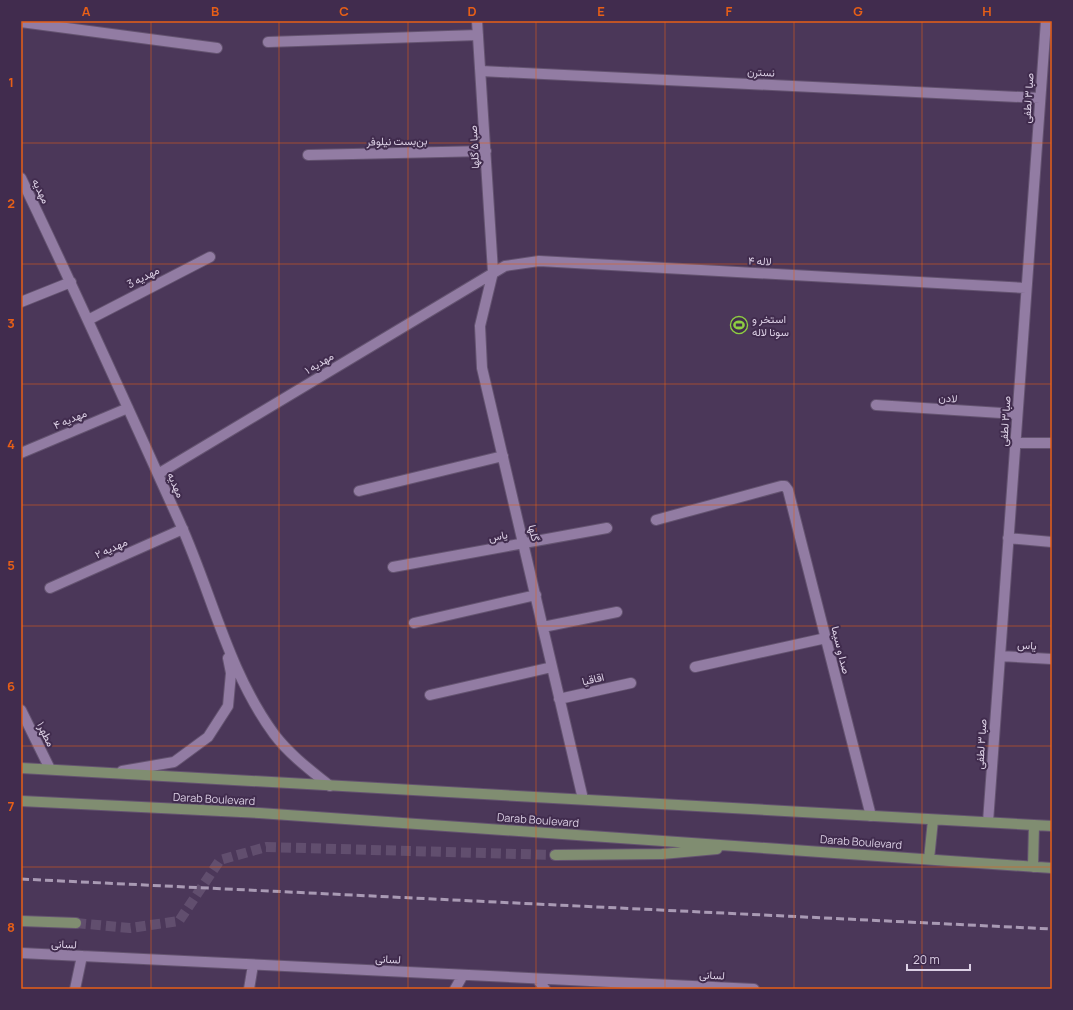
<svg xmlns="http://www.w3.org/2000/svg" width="1073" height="1010" viewBox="0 0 1073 1010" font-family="Manrope,Vazirmatn,sans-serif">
  <rect width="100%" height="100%" fill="#4b3759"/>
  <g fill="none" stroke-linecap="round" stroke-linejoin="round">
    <path stroke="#614e6e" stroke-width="10" stroke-dasharray="10 5" stroke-linecap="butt" d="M76,923L130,928L179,921L220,860L266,847L555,855"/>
    <g stroke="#645370" stroke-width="12">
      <path id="minor" d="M477,21L493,272L480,326L482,368L583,799
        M21,22L217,48
        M268,42L478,35
        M481,71L1040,98
        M308,155L486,151
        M21,178C76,292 128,408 180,523C212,594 228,671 274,734C289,754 310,770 330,786
        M21,302L71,282
        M88,320L210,257
        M876,405L1017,414
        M1015,443H1052
        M21,453L128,408
        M158,474L505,266L539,261L1026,288
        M359,491L503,456
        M656,520L781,486H785L788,490L871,816
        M1008,538L1052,542
        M393,567L607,528
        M50,588L183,529
        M414,623L536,595
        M543,627L617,612
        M1000,656L1052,659
        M695,667L826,638
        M430,695L552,667
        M559,699L631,683
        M21,710L50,769
        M122,771L174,762L208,737L228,706L231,673L228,658
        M988,822L1046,21
        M21,953L754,989
        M537,979L545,989
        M75,989L82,956
        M249,989L253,965
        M455,989L463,975"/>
    </g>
    <g stroke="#645370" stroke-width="12">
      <path id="major" d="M21,768L1052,826
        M21,801L259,813L1052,868
        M555,855L662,854L717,849
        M929,859L933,820
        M1033,867L1034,825
        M21,921L76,923"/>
    </g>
    <use href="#minor" stroke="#927ca3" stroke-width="10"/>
    <use href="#major" stroke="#808d71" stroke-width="10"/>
    <path stroke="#a99ab4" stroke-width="3" stroke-dasharray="8 4" stroke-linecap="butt" d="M21,879L1052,929"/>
  </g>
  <path fill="none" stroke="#e75f17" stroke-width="1" stroke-opacity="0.55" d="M151,21V989M279,21V989M408,21V989M536,21V989M665,21V989M794,21V989M922,21V989M21,143H1052M21,264H1052M21,384H1052M21,505H1052M21,626H1052M21,746H1052M21,867H1052"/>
  <defs>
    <g id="stadium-ring" transform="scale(0.9)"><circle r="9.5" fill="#412c4e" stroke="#8ecd42" stroke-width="1.5"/><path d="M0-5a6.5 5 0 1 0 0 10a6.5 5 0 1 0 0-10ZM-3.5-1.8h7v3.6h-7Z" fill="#8ecd42"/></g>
  </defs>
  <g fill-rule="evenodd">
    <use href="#stadium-ring" x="739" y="325"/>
  </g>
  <g text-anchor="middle" stroke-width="4" stroke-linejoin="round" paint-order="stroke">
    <g font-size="11" fill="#dcd0e5" stroke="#412c4e">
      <text transform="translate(761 72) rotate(3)" y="4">نسترن</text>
      <text transform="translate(1028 98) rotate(-86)" y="4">صبا ۳ لطفی</text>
      <text transform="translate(397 141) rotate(-1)" y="4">بن‌بست نیلوفر</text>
      <text transform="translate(474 147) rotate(-93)" y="4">صبا ۵ گلها</text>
      <text transform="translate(41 191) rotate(64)" y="4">مهدیه</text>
      <text transform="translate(760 261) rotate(3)" y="4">لاله ۴</text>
      <text transform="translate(143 277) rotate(-27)" y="4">مهدیه 3</text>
      <text transform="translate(319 363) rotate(-31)" y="4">مهدیه ۱</text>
      <text transform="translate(948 398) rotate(4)" y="4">لادن</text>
      <text transform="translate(70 419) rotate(-23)" y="4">مهدیه ۴</text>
      <text transform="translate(1005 421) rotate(-86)" y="4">صبا ۳ لطفی</text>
      <text transform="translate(176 485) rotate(66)" y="4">مهدیه</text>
      <text transform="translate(534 533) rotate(77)" y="4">گلها</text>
      <text transform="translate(498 536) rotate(-10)" y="4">یاس</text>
      <text transform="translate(111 548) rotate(-24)" y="4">مهدیه ۲</text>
      <text transform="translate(1027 645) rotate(4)" y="4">یاس</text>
      <text transform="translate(841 650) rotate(76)" y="4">صدا و سیما</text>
      <text transform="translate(593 679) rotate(-13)" y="4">اقاقیا</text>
      <text transform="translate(46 734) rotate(64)" y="4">مطهر۱</text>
      <text transform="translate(981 744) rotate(-86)" y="4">صبا ۳ لطفی</text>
      <text transform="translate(214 799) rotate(3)" y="4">Darab Boulevard</text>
      <text transform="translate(538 820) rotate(4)" y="4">Darab Boulevard</text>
      <text transform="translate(861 842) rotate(4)" y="4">Darab Boulevard</text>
      <text transform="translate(64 944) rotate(3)" y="4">لسانی</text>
      <text transform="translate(388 959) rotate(3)" y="4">لسانی</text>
      <text transform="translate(712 975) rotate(3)" y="4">لسانی</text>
    </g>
    <g font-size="11" fill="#dcd0e5" stroke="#412c4e" text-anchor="start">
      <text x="752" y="323">استخر و<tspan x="752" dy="13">سونا لاله</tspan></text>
    </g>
  </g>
  <rect width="1073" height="1010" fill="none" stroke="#412c4e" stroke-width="44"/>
  <path d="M907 964v6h63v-6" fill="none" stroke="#dcd0e5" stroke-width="2"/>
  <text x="913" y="964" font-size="12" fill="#dcd0e5" stroke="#412c4e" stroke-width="3" paint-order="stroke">20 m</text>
  <rect x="22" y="22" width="1029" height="966" fill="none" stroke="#e75f17" stroke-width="1.5"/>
  <g font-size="13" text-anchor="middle" font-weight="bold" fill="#e75f17">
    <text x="86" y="16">A</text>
    <text x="215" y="16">B</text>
    <text x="344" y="16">C</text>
    <text x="472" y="16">D</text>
    <text x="601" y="16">E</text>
    <text x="729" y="16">F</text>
    <text x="858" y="16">G</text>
    <text x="987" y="16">H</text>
    <text x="11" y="87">1</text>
    <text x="11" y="208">2</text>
    <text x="11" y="328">3</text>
    <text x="11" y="449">4</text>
    <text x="11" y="570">5</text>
    <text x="11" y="691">6</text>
    <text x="11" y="811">7</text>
    <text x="11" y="932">8</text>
  </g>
</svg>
